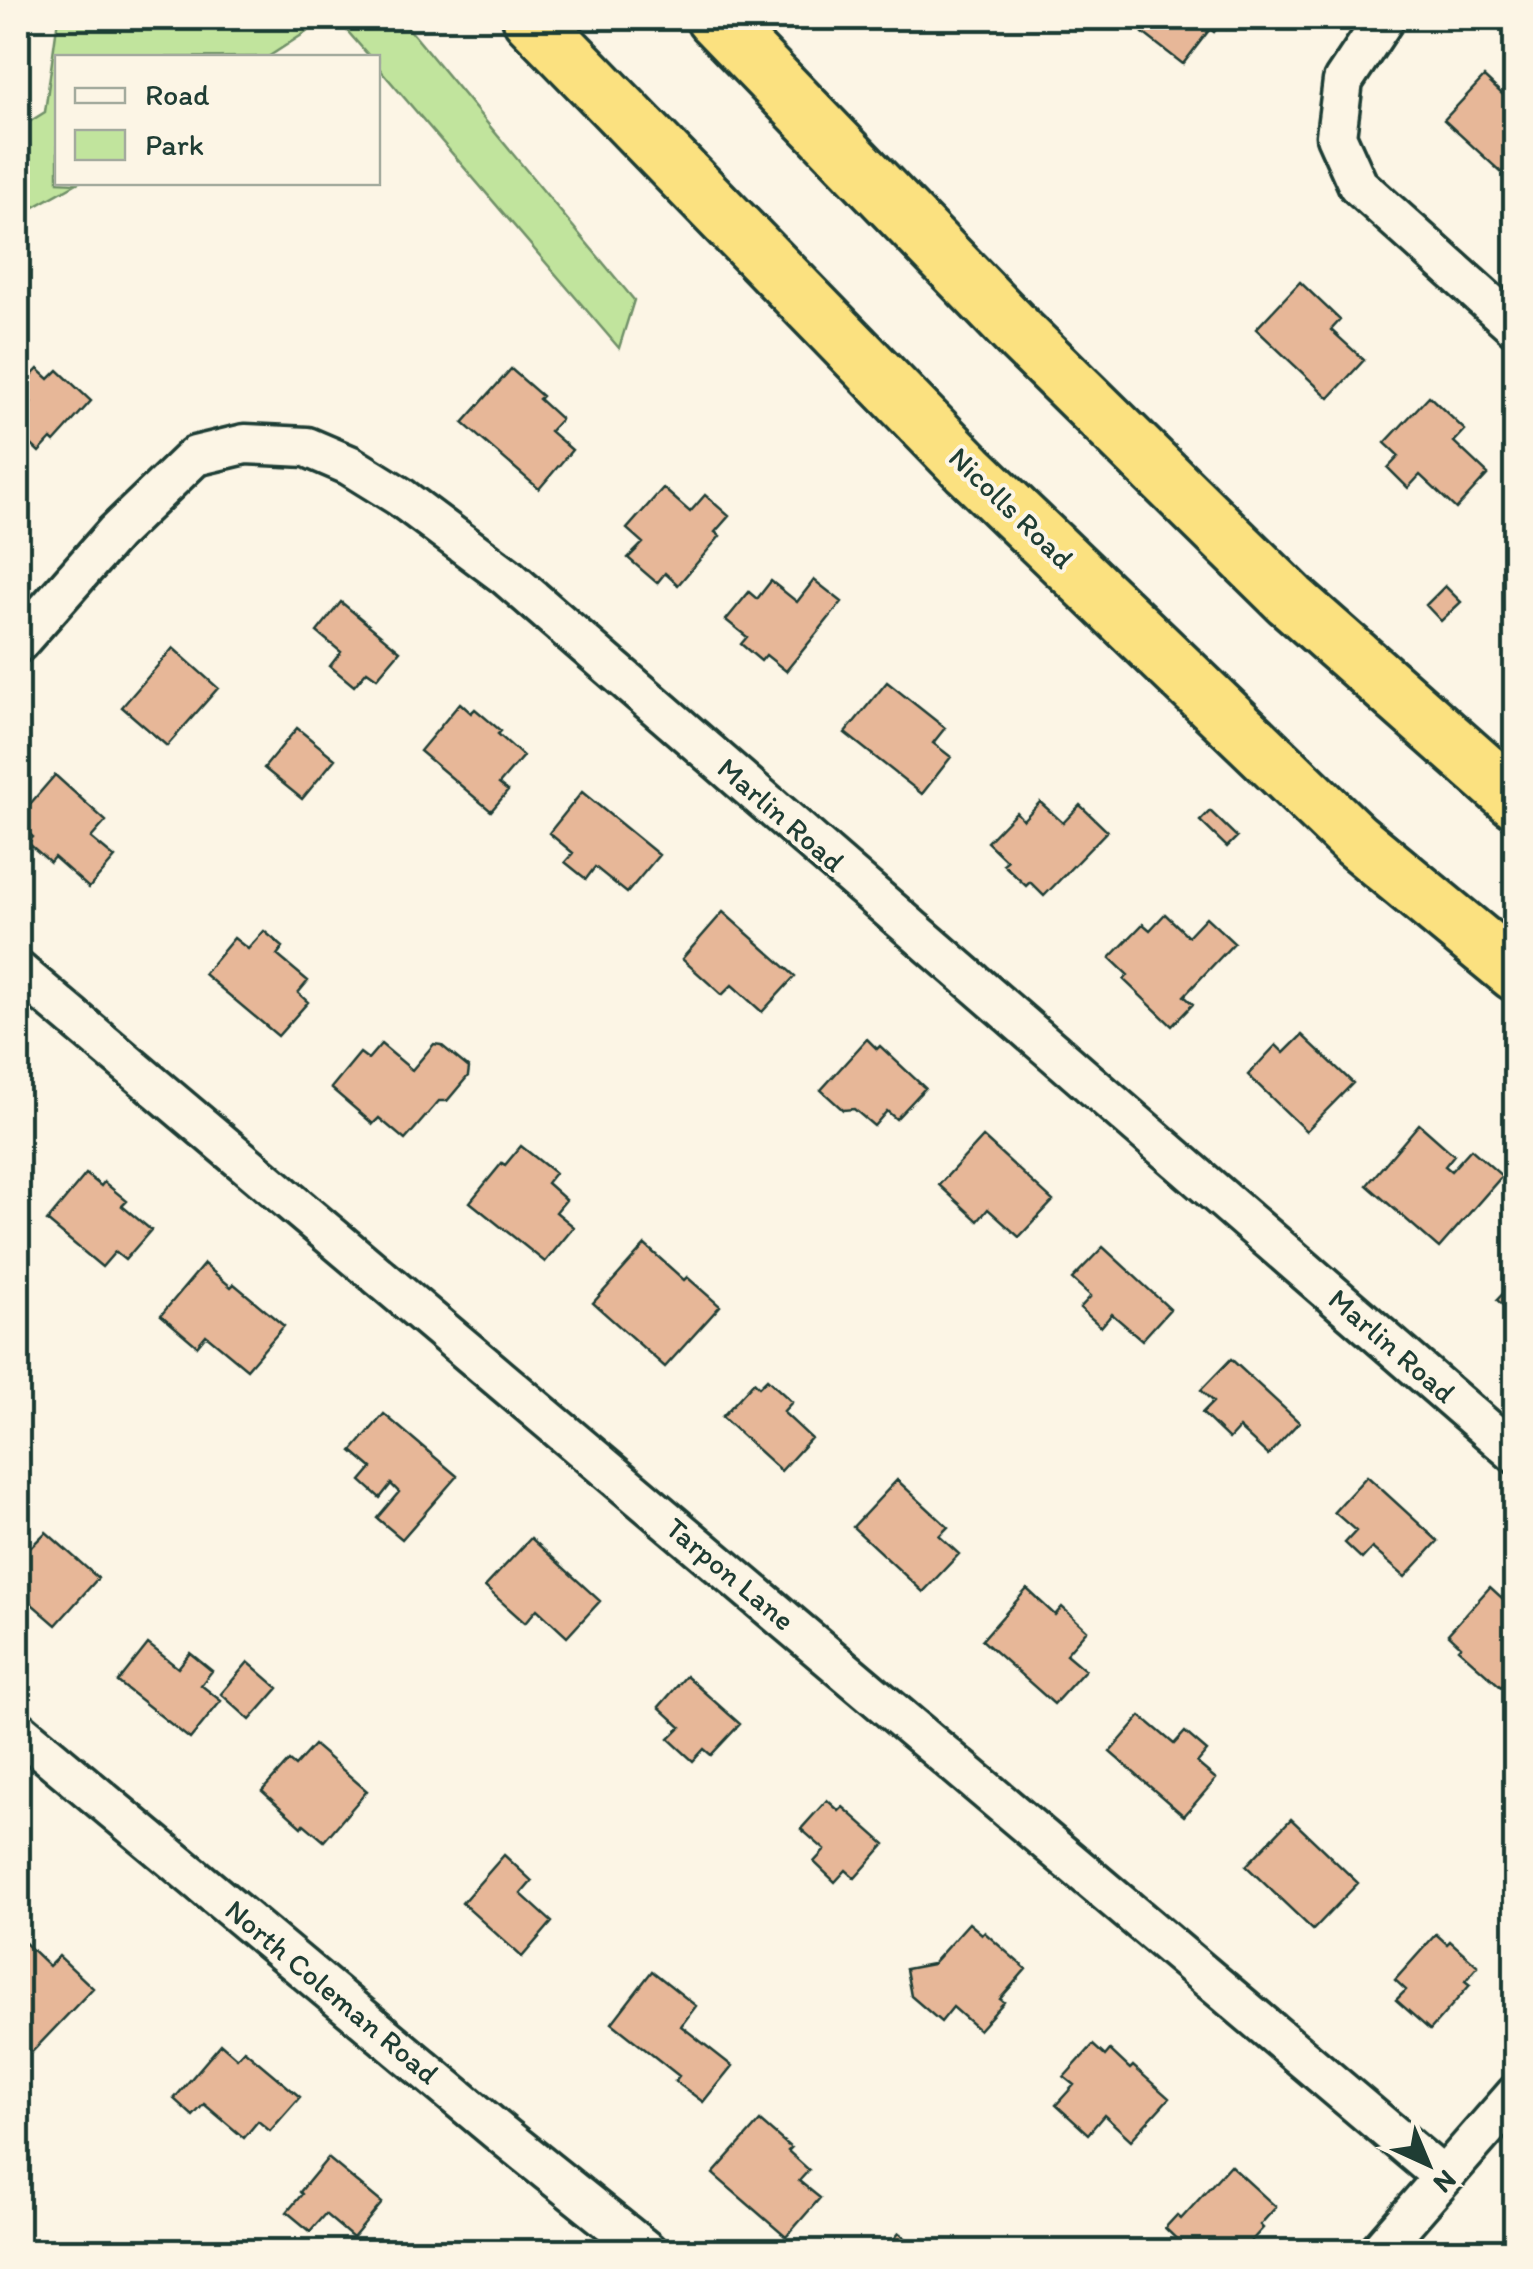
<svg xmlns="http://www.w3.org/2000/svg" width="1533" height="2269" viewBox="0 0 1533 2269" font-family="Itim,sans-serif">
  <rect width="100%" height="100%" fill="#fcf5e5"/>
  <filter id="ink" filterUnits="userSpaceOnUse"><feTurbulence type="fractalNoise" baseFrequency=".01" numOctaves="2"/><feDisplacementMap in="SourceGraphic" scale="20" xChannelSelector="R" yChannelSelector="G"/><feConvolveMatrix kernelMatrix="1 2 1 2 8 2 1 2 1" color-interpolation-filters="sRGB"/></filter>
  <g filter="url(#ink)">
    <path fill="#c1e49d" stroke="#709068" stroke-width="2.5" d="M58,18H328L268,57L58,58V182L77,183L18,216V129L45,112Z
      M336,18H400L634,300L619,348L378,67V58L370,57Z"/>
    <path fill="#e7b798" stroke="#1f3d34" stroke-width="2.5" d="M1155,18H1235L1226,29L1220,24L1214,32L1210,29L1183,64L1143,33Z
      M1484,77L1516,107V186L1444,120Z
      M1300,282L1340,320L1331,330L1364,360L1329,398L1256,329Z
      M38,369L49,379L58,370L91,401L54,442L51,439L39,452L18,432V417L31,402L18,390Z
      M511,369L542,396L539,399L561,419L550,431L572,450L539,489L463,423Z
      M1429,396L1465,430L1454,442L1488,474L1456,509L1420,475L1408,488L1388,468L1399,456L1385,443Z
      M663,488L690,512L705,495L729,516L715,532L720,536L678,585L665,573L657,583L628,558L643,543L627,529Z
      M814,580L842,602L786,671L766,655L761,661L741,644L747,637L726,620L749,592L757,599L771,581L797,602Z
      M1445,586L1461,602L1441,621L1426,605Z
      M341,602L400,651L377,678L367,671L354,686L330,666L341,652L317,632Z
      M173,648L218,688L167,746L122,707Z
      M887,682L945,728L933,743L951,757L922,794L845,733Z
      M460,703L471,713L475,709L501,731L498,734L523,756L499,784L508,791L491,811L420,751Z
      M297,728L335,759L302,799L264,768Z
      M55,775L106,821L91,838L115,858L89,888L54,857L50,862L28,843L33,837L18,823V818Z
      M582,792L659,855L627,893L595,867L586,879L565,862L573,853L549,833Z
      M1040,802L1063,823L1080,805L1107,831L1044,896L1030,882L1026,886L1003,864L1007,861L987,842L1016,812L1023,820Z
      M1210,811L1237,837L1227,847L1200,821Z
      M723,912L795,976L762,1012L732,985L722,995L682,959Z
      M1165,914L1188,936L1206,917L1234,943L1184,996L1193,1004L1172,1026L1124,980L1128,975L1110,958L1143,924L1150,930Z
      M264,931L283,947L277,955L308,981L298,993L308,1002L278,1036L204,974L234,938L248,949Z
      M1302,1035L1353,1083L1306,1131L1248,1075L1276,1045L1284,1053Z
      M867,1039L877,1049L880,1046L925,1088L896,1119L887,1111L874,1126L854,1109L843,1110L821,1090Z
      M381,1044L412,1070L434,1044L441,1045L469,1068L468,1076L447,1101H439L405,1140L379,1118L373,1124L331,1088L360,1053L368,1059Z
      M1419,1124L1454,1155L1445,1166L1451,1171L1471,1149L1502,1176L1439,1248L1367,1185Z
      M983,1137L1053,1201L1019,1237L988,1209L978,1221L939,1185Z
      M521,1146L555,1173L547,1183L566,1200L556,1212L574,1227L545,1262L470,1202L502,1163L505,1165Z
      M86,1174L101,1186L104,1182L127,1201L122,1206L151,1230L125,1260L115,1252L102,1267L47,1221Z
      M645,1245L684,1280L687,1277L720,1306L665,1367L593,1303Z
      M1103,1247L1170,1309L1142,1340L1112,1314L1101,1327L1080,1308L1091,1296L1072,1279Z
      M204,1264L231,1287L234,1284L284,1326L247,1369L206,1335L197,1346L161,1315Z
      M1516,1280V1317L1497,1300Z
      M1231,1359L1299,1422L1268,1455L1239,1428L1229,1439L1202,1413L1213,1402L1201,1390Z
      M767,1379L792,1402L783,1412L811,1438L781,1471L722,1417L754,1382L759,1387Z
      M384,1414L457,1476L402,1539L377,1518L399,1492L391,1484L380,1498L361,1481L372,1468L352,1451Z
      M1367,1476L1438,1541L1405,1577L1372,1548L1362,1559L1345,1543L1356,1531L1334,1512Z
      M897,1480L948,1527L939,1536L959,1554L923,1592L853,1527Z
      M46,1532L98,1578L56,1625L18,1592V1546L23,1540L31,1547Z
      M531,1538L600,1601L567,1637L537,1609L525,1623L485,1587Z
      M1490,1587L1503,1599L1507,1594L1516,1601V1672L1501,1687L1458,1649L1461,1646L1448,1634Z
      M1027,1589L1055,1615L1062,1607L1087,1630L1066,1654L1085,1670L1054,1704L982,1640Z
      M148,1644L178,1668L190,1653L212,1671L201,1685L221,1701L190,1739L118,1682Z
      M248,1662L278,1688L250,1720L221,1694Z
      M686,1676L740,1724L711,1755L704,1749L693,1761L669,1739L681,1727L659,1707Z
      M1141,1716L1174,1744L1185,1732L1207,1751L1197,1763L1216,1779L1184,1816L1110,1752Z
      M314,1745L367,1791L324,1841L304,1824L302,1827L262,1791L289,1761L295,1766Z
      M827,1800L839,1811L843,1807L885,1844L855,1878L846,1870L835,1882L814,1862L825,1850L801,1829Z
      M1291,1819L1358,1883L1313,1930L1246,1866Z
      M504,1855L532,1881L521,1894L552,1922L522,1957L462,1903Z
      M969,1923L982,1934L984,1932L1026,1969L1000,1999L1004,2002L979,2030L953,2007L941,2022L911,1996L906,1969L932,1964Z
      M1436,1934L1447,1944L1450,1941L1478,1966L1465,1981L1470,1985L1430,2030L1396,2000L1406,1990L1395,1980Z
      M18,1936L49,1966L59,1956L93,1988L32,2052L18,2039Z
      M652,1971L696,2006L681,2026L732,2066L703,2102L675,2081L679,2076L612,2023Z
      M221,2044L237,2058L244,2050L300,2097L270,2131L258,2121L244,2138L204,2104L193,2116L174,2099Z
      M1093,2045L1105,2056L1110,2050L1130,2069L1133,2066L1169,2098L1131,2140L1104,2115L1088,2134L1056,2105L1074,2085L1064,2077Z
      M760,2121L791,2148L788,2151L809,2170L799,2181L820,2198L786,2237L713,2174Z
      M328,2158L382,2203L353,2238L325,2214L310,2231L287,2212L302,2194L300,2192Z
      M1230,2165L1276,2207L1260,2225L1263,2228L1243,2250L1240,2246L1235,2252H1190L1165,2228L1177,2215L1181,2219Z
      M899,2233L923,2252H884Z"/>
    <g fill="none" stroke-linecap="round" stroke-linejoin="round">
      <g stroke="#1f3d34" stroke-width="45">
        <path id="minor" d="M1385,18L1343,81L1336,136L1358,185L1516,327
          M18,643L115,533L195,456L245,444L307,447L349,465L399,496L506,576L1516,1454
          M18,971L1443,2177
          M18,1730L500,2133L648,2252
          M1378,2252L1516,2094"/>
      </g>
      <g stroke="#1f3d34" stroke-width="62">
        <path id="highway" d="M531,18L969,469L1355,840L1516,973
          M714,18L1022,337L1290,600L1516,800"/>
      </g>
      <use href="#minor" stroke="#fcf5e5" stroke-width="38"/>
      <use href="#highway" stroke="#fbe180" stroke-width="55"/>
    </g>
  </g>
  <g text-anchor="middle" stroke-width="8" stroke-linejoin="round" paint-order="stroke">
    <g font-size="30" fill="#1f3d34" stroke="#fcf5e5">
      <text transform="translate(1011 508) rotate(44)" y="10">Nicolls Road</text>
      <text transform="translate(781 815) rotate(41)" y="10">Marlin Road</text>
      <text transform="translate(1392 1346) rotate(41)" y="10">Marlin Road</text>
      <text transform="translate(730 1574) rotate(40)" y="10">Tarpon Lane</text>
      <text transform="translate(332 1992) rotate(40)" y="10">North Coleman Road</text>
    </g>
  </g>
  <rect width="1533" height="2269" fill="none" stroke="#fcf5e5" stroke-width="60"/>
  <rect x="30" y="30" width="1473" height="2209" fill="none" stroke="#1f3d34" stroke-width="4" filter="url(#ink)"/>
  <rect x="55" y="55" width="325" height="130" fill="#fcf5e5" stroke="#a4ab9e" stroke-width="2.5"/>
  <rect x="75" y="88" width="50" height="15" fill="#fcf5e5" stroke="#a4ab9e" stroke-width="2.5"/>
  <text x="145" y="105" font-size="30" fill="#1f3d34">Road</text>
  <rect x="75" y="130" width="50" height="30" fill="#c1e49d" stroke="#a4ab9e" stroke-width="2.5"/>
  <text x="145" y="155" font-size="30" fill="#1f3d34">Park</text>
  <g transform="translate(1428 2164) rotate(136)" stroke="#fcf5e5" stroke-width="8" paint-order="stroke">
  <path d="M0-8L18 38L0 25L-18 38Z" fill="#1f3d34"/>
  <text y="-15" font-size="28" font-weight="bold" text-anchor="middle" fill="#1f3d34">N</text>
  </g>
</svg>
